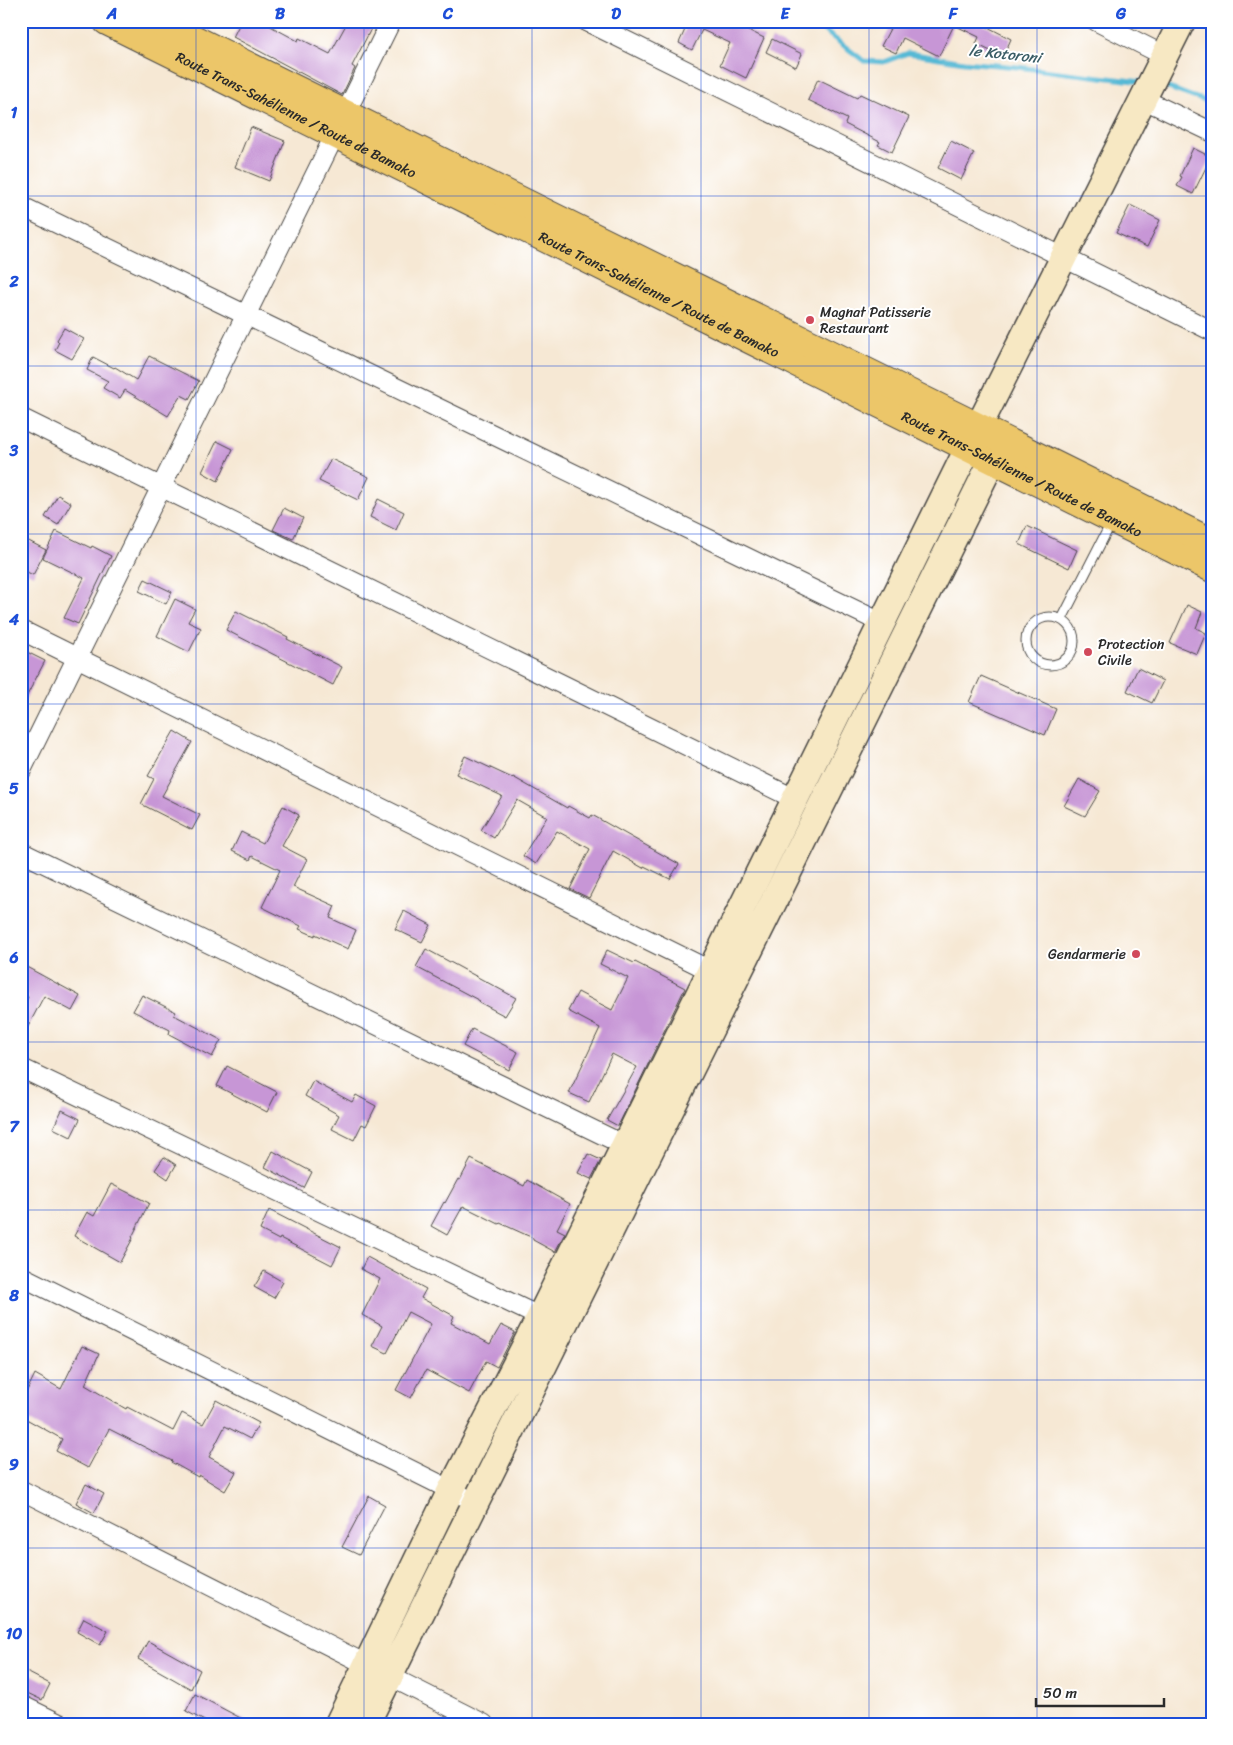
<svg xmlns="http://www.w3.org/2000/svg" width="1233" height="1745" viewBox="0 0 1233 1745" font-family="Sriracha,sans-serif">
  <rect width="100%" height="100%" fill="#fff"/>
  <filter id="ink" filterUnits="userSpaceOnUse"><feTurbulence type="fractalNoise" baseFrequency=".02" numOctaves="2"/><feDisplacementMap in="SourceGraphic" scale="10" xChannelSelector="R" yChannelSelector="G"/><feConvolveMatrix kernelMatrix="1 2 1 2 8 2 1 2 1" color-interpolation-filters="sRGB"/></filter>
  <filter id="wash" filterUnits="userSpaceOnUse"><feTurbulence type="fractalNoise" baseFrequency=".0096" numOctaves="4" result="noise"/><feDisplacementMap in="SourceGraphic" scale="20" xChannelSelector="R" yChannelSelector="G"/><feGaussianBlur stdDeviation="1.12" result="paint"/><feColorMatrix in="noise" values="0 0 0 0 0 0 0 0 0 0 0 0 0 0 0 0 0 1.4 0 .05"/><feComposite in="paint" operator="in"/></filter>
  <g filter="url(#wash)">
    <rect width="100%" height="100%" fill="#f6e8d4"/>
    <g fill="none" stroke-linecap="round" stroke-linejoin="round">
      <path stroke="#56b9d5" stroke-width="5" d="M808,21L822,29L864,61L884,62L908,53L964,62L1017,67L1142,82
        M1158,85C1176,89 1193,99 1212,102"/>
    </g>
    <g id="blocks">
      <path fill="#c796d6" d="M241,21H261L298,41L299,38L330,54L348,21H375L352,66L355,68L342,95L233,37Z
        M685,21H730L764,38L746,78L720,65L730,43L702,30L692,50L679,43L688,23Z
        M894,21H976L1011,39L1003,57L976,44L979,37L954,25L939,56L903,38L896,53L881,46Z
        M772,39L802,54L796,67L766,52Z
        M818,79L857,98L860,94L909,117L892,152L878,145L880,142L845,124L847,119L808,100Z
        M251,127L285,141L269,181L235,167Z
        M951,141L974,153L961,180L938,168Z
        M1193,148L1211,157L1193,194L1177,186L1182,177L1180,176Z
        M1130,205L1160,220L1147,247L1116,233Z
        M64,328L84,339L72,359L55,350L59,342L57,340Z
        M149,356L199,381L189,399L181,395L168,416L125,390L120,398L103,388L108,381L87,370L93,357L114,368L115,367L136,380Z
        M217,441L233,449L218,481L202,472Z
        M331,459L369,477L358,500L319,481Z
        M58,495L71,503L58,525L45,517Z
        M378,499L404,512L396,530L370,517Z
        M284,508L303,518L293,539L273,530Z
        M1027,526L1077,550L1069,568L1019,544Z
        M56,531L91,548L92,546L111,556L78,624L64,618L84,578L43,558Z
        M21,537L46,550L33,575L21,569Z
        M145,579L172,592L166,604L139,591Z
        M175,599L195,609L188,622L201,628L189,652L157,636Z
        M1187,605L1202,612L1196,628L1206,633L1197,654L1170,643Z
        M236,611L288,637L287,639L342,667L333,685L226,630Z
        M21,649L45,661L21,707Z
        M1138,668L1163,681L1152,703L1127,691Z
        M981,676L1056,709L1045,735L969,702Z
        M174,731L192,742L162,796L200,815L192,830L141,804L154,779L148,776Z
        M465,756L512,778L513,777L567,808L568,806L590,818L592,815L679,864L670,879L644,866L643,868L613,851L589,898L570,889L590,849L557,831L536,864L523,856L547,817L517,800L494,838L481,830L502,796L456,774Z
        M1079,779L1100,791L1085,816L1064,806Z
        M283,806L299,815L282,846L307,859L293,887L335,906L330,918L356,930L348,949L315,934V936L299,929L301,926L262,907L280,870L252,856L250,860L232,851L241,832L263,843Z
        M404,911L431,925L422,942L395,929Z
        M426,949L516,998L505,1016L479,1002L480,1001L416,967Z
        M607,950L634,963L635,962L685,988L618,1126L607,1120L637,1067L612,1054L589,1102L569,1093L600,1028L568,1011L578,992L612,1010L628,978L600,964Z
        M21,964L80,996L72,1011L44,996L21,1040V1010L28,997L21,993Z
        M142,995L176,1012L174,1015L221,1040L212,1057L169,1034L170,1030L133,1011Z
        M472,1029L518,1052L509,1070L463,1046Z
        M227,1066L277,1092L267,1112L217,1086Z
        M313,1081L352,1102L356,1095L376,1106L366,1126L362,1124L354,1140L332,1129L339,1115L305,1096Z
        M62,1110L80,1119L71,1137L53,1128Z
        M273,1151L312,1172L304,1188L265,1167Z
        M588,1154L601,1160L591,1179L578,1173Z
        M164,1157L176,1165L168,1179L155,1170Z
        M471,1159L524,1186L527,1180L570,1204L557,1229L565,1233L555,1252L533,1240V1238L500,1223L499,1224L463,1206L447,1235L431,1226L444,1202L445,1203L458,1179L460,1180Z
        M111,1184L149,1203L132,1237L133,1238L120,1262L74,1236L87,1212L94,1216Z
        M269,1210L341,1247L332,1265L280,1238L279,1240L260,1230Z
        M367,1257L426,1289L421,1298L454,1316L451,1323L490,1344L501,1325L515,1332L497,1367L486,1361L469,1393L426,1370L411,1398L396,1390L431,1324L408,1312L387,1353L372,1346L382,1326L362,1315L380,1279L361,1269Z
        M264,1271L283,1282L274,1298L254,1287Z
        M82,1346L99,1354L85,1385L126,1409L127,1407L173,1431L182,1413L203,1424L216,1400L259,1423L250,1439L225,1426L209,1457L236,1472L225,1491L199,1475L198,1477L171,1462L172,1461L109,1429L88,1468L56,1451L62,1439L21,1416V1403L35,1374L61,1389Z
        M86,1484L104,1494L94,1513L76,1503Z
        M369,1496L385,1505L359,1555L342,1547Z
        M84,1618L108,1631L100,1645L77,1632Z
        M148,1641L200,1670L191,1689L138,1659Z
        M21,1669L50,1684L42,1700L21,1690Z
        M195,1694L252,1724H210L186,1711Z"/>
    </g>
  </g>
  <g filter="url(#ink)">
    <use href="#blocks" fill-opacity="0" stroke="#494744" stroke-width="1"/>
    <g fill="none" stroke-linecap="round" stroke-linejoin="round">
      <g stroke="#494744" stroke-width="11">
        <path id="lane" d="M1026 641a24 24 0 1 1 48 0a24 24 0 1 1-48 0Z
          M1062,619L1112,521"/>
      </g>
      <g stroke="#494744" stroke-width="21">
        <path id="street" d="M586,21L1212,331
          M1096,21L1165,56
          M1143,99L1212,132
          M21,206L882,623
          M21,418L795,799
          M21,630L711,971
          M21,771L391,21
          M21,852L624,1145
          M21,1068L540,1317
          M21,1276L461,1495
          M21,1490L484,1724
          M21,1705L60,1724"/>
      </g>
      <g stroke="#494744" stroke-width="29">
        <path id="secondary" d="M338,1724L451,1490L540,1317L978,428L1182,21
          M366,1724L1002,441"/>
      </g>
      <g stroke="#494744" stroke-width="30">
        <g id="highway">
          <path id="s1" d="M107,21L1212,568"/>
          <path d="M157,21L1212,543"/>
        </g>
      </g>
      <use href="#lane" stroke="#fff" stroke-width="9"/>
      <use href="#street" stroke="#fff" stroke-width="19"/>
      <use href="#secondary" stroke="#f7e8c3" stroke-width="26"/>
      <use href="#highway" stroke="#ecc669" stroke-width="28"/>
    </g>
  </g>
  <path fill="none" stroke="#1d4ed8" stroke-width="1" stroke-opacity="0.55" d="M196,21V1724M364,21V1724M532,21V1724M701,21V1724M869,21V1724M1037,21V1724M21,196H1212M21,366H1212M21,534H1212M21,704H1212M21,872H1212M21,1042H1212M21,1210H1212M21,1380H1212M21,1548H1212"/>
  <g fill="#d1495b" stroke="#fff" stroke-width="2">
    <circle cx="810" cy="320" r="5"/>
    <circle cx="1088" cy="652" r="5"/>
    <circle cx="1136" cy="954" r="5"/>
  </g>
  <g text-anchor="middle" stroke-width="4" stroke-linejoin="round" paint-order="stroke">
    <g font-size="14" fill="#2b2b2b" stroke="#fff">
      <text dy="5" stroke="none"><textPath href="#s1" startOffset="211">Route Trans-Sahélienne / Route de Bamako</textPath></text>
      <text dy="5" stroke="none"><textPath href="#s1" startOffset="616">Route Trans-Sahélienne / Route de Bamako</textPath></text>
      <text dy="5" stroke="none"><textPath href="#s1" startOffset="1021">Route Trans-Sahélienne / Route de Bamako</textPath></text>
    </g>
    <g font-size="14" fill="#2b2b2b" stroke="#fff" text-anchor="start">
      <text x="820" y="317">Magnat Patisserie<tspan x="820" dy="16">Restaurant</tspan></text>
      <text x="1098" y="649">Protection<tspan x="1098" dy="16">Civile</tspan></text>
      <text x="1126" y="959" text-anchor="end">Gendarmerie</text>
    </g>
    <g font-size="15" font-style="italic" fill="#3a5d66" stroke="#fff">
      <text transform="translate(1005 54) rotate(6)" y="5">le Kotoroni</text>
    </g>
  </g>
  <rect width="1233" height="1745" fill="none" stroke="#fff" stroke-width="55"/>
  <path d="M1036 1698v8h128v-8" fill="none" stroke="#2b2b2b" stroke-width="2.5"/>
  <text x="1043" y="1698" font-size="15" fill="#2b2b2b" stroke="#ffffff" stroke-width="4" paint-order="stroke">50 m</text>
  <rect x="28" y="28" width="1178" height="1690" fill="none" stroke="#1d4ed8" stroke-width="2"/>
  <g font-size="16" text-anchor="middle" font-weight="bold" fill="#1d4ed8">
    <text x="112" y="19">A</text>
    <text x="280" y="19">B</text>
    <text x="448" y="19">C</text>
    <text x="616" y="19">D</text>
    <text x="785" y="19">E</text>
    <text x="953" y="19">F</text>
    <text x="1121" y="19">G</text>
    <text x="14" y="118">1</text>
    <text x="14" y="287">2</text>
    <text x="14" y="456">3</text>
    <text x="14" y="625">4</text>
    <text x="14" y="794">5</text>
    <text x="14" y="963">6</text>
    <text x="14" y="1132">7</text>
    <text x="14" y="1301">8</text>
    <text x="14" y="1470">9</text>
    <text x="14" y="1639">10</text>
  </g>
</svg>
